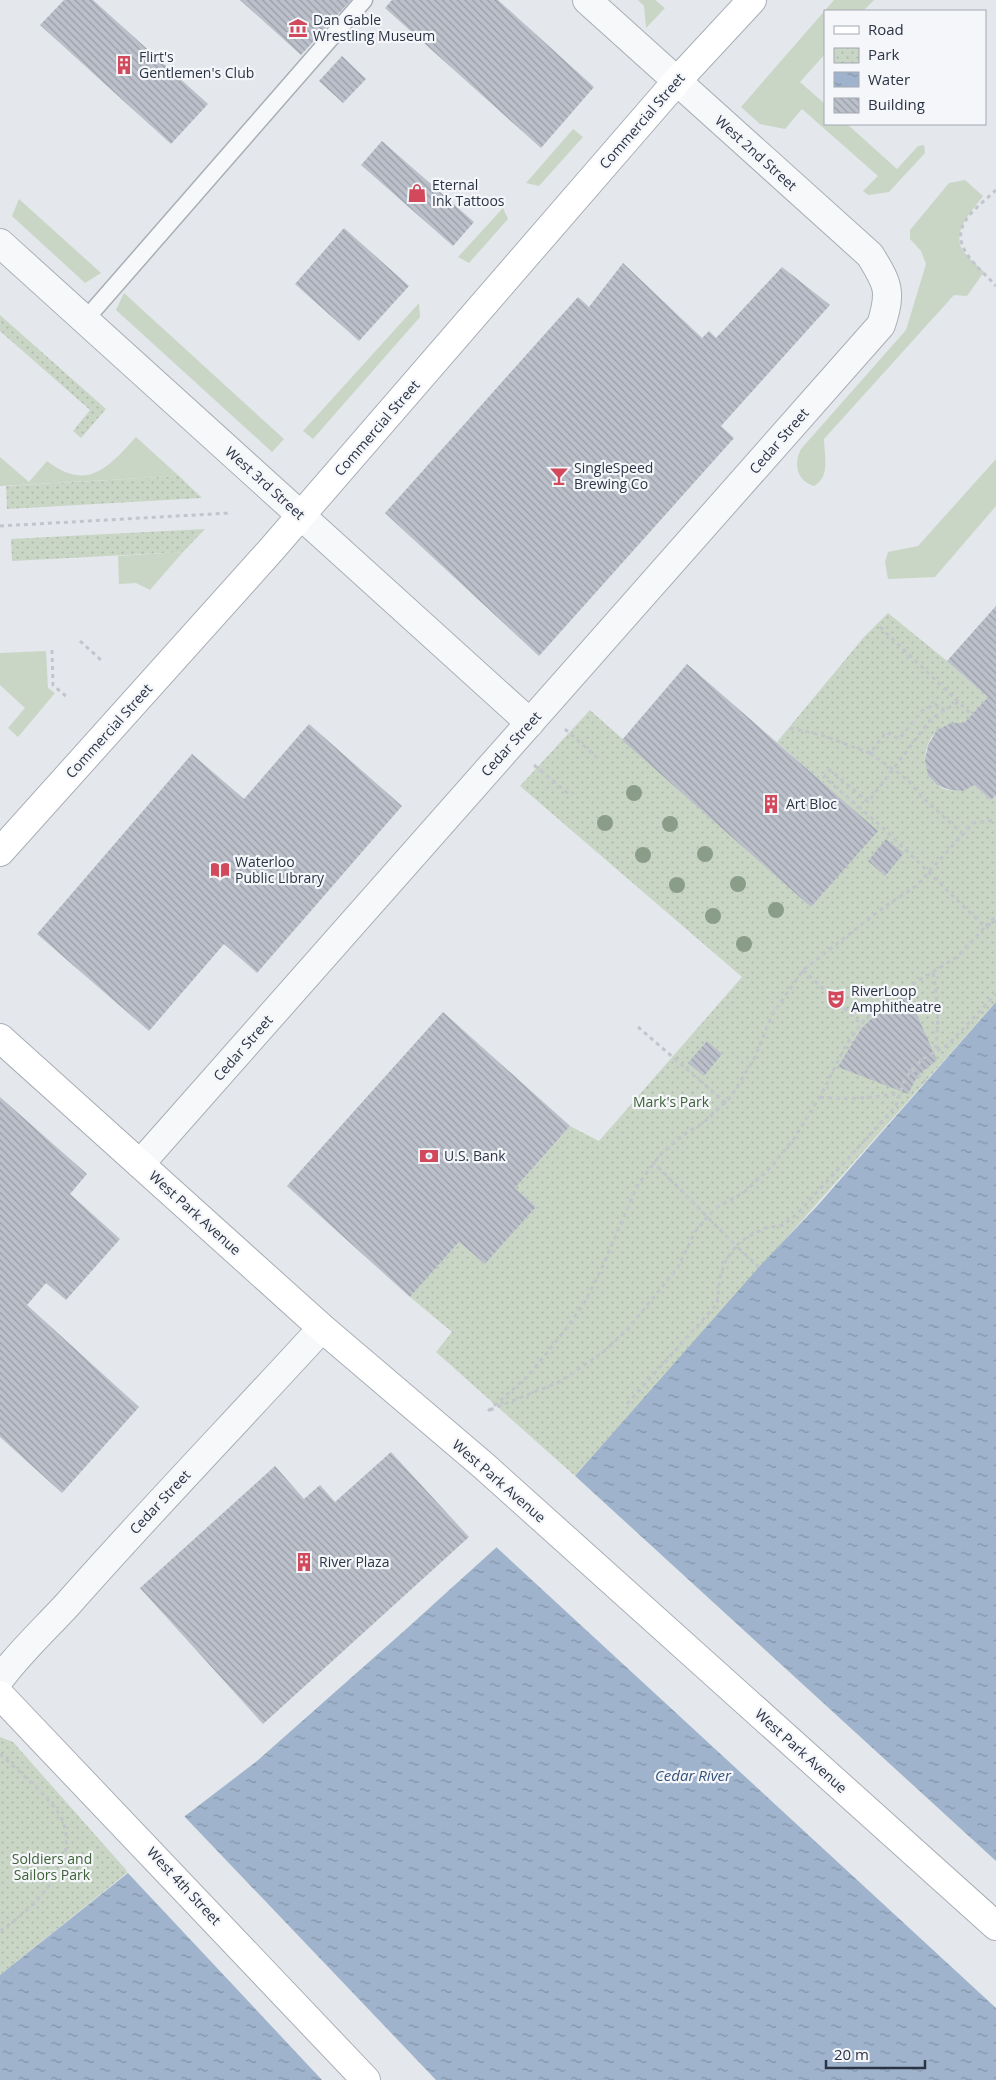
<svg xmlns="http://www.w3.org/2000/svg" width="996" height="2080" viewBox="0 0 996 2080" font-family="'Open Sans',sans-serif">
  <defs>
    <pattern id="park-dots" width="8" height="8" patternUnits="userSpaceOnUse" patternTransform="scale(1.25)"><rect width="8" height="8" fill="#c9d6c5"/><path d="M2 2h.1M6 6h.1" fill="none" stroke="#adb8ab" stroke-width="1.8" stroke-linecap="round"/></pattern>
    <pattern id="water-ripples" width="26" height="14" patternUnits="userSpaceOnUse" patternTransform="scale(1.25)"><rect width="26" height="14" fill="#9fb4cc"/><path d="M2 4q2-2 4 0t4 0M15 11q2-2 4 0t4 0" fill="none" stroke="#8293a7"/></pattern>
    <pattern id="building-back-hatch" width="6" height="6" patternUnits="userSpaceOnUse" patternTransform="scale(1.25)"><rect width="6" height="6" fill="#bbc0ca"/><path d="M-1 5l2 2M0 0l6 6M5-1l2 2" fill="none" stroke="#989da6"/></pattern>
  </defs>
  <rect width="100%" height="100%" fill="#e4e7ec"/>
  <path fill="#c9d6c5" d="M638,0H655L665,8L646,28L644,6Z
    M834,0H874L863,11H825V54L800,82L825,104V124H847L897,169L918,146L924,145L925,153L889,192L868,195L863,191L878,176L802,109L785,129L760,124L741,107Z
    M573,129L583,137L539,186L526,183Z
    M965,180L983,196C973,210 952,230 962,249C967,257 977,265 984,272L967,296L954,295L824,439C824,455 831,477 814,486C797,481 793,464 801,449L906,330L926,264L921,251L910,239V230L949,183Z
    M19,199L101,273L85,283L12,216Z
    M503,208L508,219L469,263L458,257Z
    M124,293L284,439L272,452L116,310Z
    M419,303L420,317L313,439L303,431Z
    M136,437L179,476L0,486V457L29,482L47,461C87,492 108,468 136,437Z
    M996,459V506L935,577L888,579L885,562L888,552L918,546Z
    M183,552L150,590L136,583L119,584L118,556Z
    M46,651L48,688L55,693L18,737L8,728L25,708L0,685V653Z"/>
  <path fill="url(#park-dots)" d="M0,315L106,409L81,438L73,431L90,410L0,331Z
    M179,476L202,498L7,509L6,486Z
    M205,529L183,552L12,561L11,539Z
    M888,613L947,661L988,697L964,723C905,720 918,814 974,785L991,800L996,795V1002L575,1476L436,1352L452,1332L410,1297L459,1242L485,1264L536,1207L515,1188L570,1126L599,1141L742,977L520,786L590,710L811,907L877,831L777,742L864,637Z
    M0,1737L13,1742L128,1872L0,1975Z"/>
  <path fill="url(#water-ripples)" d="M996,1002V2080H0V1975L128,1873L185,1816L257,1761L404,1631L575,1476L759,1267L818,1205Z"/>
  <path fill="#e4e7ec" d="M573,1474L996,1861V2008L494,1545Z
    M183,1815L436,2080H322L126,1871Z"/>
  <path fill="url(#building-back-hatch)" d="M64,0H93L208,104L171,144L40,25Z
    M240,0H351L301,55Z
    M392,0H498L594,87L541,148L385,8Z
    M342,56L366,79L343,103L319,81Z
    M382,141L474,222L453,246L361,165Z
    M344,228L409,286L359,341L295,284Z
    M623,263L702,338L709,331L716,338L782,267L830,305L721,426L734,438L539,656L385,513L578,297L589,307Z
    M996,606V795L991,800L974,785L963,791L950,790L937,785L928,775L925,760L928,745L937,730L951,723H964L988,697L947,661Z
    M687,664L878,831L811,907L622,740Z
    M309,724L402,806L257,973L224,944L149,1031L37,934L192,754L244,799Z
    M886,839L904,853L885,876L868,861Z
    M907,993L937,1060L918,1075L908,1094L838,1067L861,1029L877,1013Z
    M443,1012L570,1126L515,1188L536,1207L485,1264L459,1242L410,1297L287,1186Z
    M707,1041L722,1054L704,1076L688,1063Z
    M0,1097L87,1174L70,1194L120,1239L66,1300L46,1283L27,1305L139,1407L62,1493L0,1437Z
    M391,1452L469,1537L263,1724L140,1588L275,1466L304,1499L320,1485L335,1502Z"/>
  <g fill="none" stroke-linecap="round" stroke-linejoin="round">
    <g stroke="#a9aeb7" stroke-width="19">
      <path id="lane" d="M85,320L364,0"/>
    </g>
    <g stroke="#a9aeb7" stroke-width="30">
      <path id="street" d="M0,243L530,723
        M140,1164L881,325C892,291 888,284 870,255L587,0
        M0,1679C20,1652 44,1630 67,1605C150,1511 237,1421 322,1328"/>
    </g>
    <g stroke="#a9aeb7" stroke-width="30">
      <path id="secondary" d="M0,852L271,550L676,82L752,0
        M0,1038L322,1328L484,1466L996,1926
        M0,1695L366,2080"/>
    </g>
    <path stroke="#c2c5cb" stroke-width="3" stroke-dasharray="4 4" stroke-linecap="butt" d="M996,190C987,199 973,209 966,220C948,246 980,268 996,286
      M0,526L230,513
      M880,627L972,715
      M80,641L101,660
      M52,650L53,685L68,698
      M958,702L931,719L868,802L830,770L824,777L883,828L985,927L996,916
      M790,728L821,735L870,753L886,732L899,739L922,711L935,704L944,710
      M565,729L601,761
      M870,753L908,780L922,797L963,834
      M534,765L571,796
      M803,970L861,1024
      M933,973C938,1000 939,1024 935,1052
      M638,1027L726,1103
      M912,1069L926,1082
      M820,1097C848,1100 872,1098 900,1093
      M759,1267L736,1246L747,1237L765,1228L783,1225L796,1215L896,1106L904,1081L912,1069L924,1058L948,1045L996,994
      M627,1404L717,1304L720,1277L726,1260L736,1246L654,1163
      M490,1410L561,1381L603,1352L628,1329L678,1267L695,1232L707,1217L718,1207L744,1192L771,1167L793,1140L820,1097L846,1045L861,1024L879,1005L957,957L985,927L996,921
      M488,1411L528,1376L566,1329L583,1305L600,1272L637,1186L660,1155L683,1135L703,1123L730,1098L754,1059L772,1015L803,970L884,907L916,886L973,823L996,820
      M0,1754C18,1771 40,1788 55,1808C90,1854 36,1907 0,1931"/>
    <use href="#lane" stroke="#f7f8fa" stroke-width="16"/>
    <use href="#street" stroke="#f7f8fa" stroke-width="28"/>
    <use href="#secondary" stroke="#fff" stroke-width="28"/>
  </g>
  <g fill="#899d89">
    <circle cx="634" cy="793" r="8"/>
    <circle cx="605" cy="823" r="8"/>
    <circle cx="670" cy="824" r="8"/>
    <circle cx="705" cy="854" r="8"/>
    <circle cx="643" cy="855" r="8"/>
    <circle cx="738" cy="884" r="8"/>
    <circle cx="677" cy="885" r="8"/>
    <circle cx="776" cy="910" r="8"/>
    <circle cx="713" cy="916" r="8"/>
    <circle cx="744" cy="944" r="8"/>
  </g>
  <defs>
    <g id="museum-bare" transform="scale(1.5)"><path d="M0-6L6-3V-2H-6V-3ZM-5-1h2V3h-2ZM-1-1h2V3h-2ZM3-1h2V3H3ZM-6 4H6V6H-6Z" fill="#d1495b" stroke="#f4f6f9" stroke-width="2.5" paint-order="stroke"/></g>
    <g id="building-bare" transform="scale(1.5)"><path d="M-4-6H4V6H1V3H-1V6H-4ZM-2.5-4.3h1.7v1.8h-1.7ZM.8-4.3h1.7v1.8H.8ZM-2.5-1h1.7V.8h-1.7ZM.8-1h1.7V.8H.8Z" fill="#d1495b" stroke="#f4f6f9" stroke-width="2.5" paint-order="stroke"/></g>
    <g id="shop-bare" transform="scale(1.5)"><path d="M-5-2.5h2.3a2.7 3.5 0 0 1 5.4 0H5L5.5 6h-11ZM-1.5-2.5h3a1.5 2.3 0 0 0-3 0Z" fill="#d1495b" stroke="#f4f6f9" stroke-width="2.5" paint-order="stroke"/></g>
    <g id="bar-bare" transform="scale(1.5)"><path d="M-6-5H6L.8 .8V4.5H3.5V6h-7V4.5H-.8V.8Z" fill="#d1495b" stroke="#f4f6f9" stroke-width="2.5" paint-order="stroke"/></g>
    <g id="library-bare" transform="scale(1.5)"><path d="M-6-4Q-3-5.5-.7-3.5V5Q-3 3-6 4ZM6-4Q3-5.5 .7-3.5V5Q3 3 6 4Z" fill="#d1495b" stroke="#f4f6f9" stroke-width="2.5" paint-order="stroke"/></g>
    <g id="theatre-bare" transform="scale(1.5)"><path d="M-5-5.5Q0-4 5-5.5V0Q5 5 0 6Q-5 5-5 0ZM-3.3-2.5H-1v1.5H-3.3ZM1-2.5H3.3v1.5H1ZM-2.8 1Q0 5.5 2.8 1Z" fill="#d1495b" stroke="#f4f6f9" stroke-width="2.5" paint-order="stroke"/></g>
    <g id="bank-bare" transform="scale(1.5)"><path d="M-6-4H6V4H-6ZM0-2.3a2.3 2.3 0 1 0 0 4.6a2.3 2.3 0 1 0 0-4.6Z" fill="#d1495b" stroke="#f4f6f9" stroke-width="2.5" paint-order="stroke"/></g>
  </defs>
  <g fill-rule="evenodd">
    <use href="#museum-bare" x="298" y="28"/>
    <use href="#building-bare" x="124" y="65"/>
    <use href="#shop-bare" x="417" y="193"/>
    <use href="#bar-bare" x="559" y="476"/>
    <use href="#building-bare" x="771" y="804"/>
    <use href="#library-bare" x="220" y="870"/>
    <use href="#theatre-bare" x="836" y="999"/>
    <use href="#bank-bare" x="429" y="1156"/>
    <use href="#building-bare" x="304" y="1562"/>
  </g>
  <g text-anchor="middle" stroke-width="4.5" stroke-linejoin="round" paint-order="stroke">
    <g font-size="14" fill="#2b3445" stroke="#f4f6f9" text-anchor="start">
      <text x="313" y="25">Dan Gable<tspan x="313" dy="16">Wrestling Museum</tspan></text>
      <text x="139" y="62">Flirt's<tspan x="139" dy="16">Gentlemen's Club</tspan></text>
      <text x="432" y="190">Eternal<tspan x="432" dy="16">Ink Tattoos</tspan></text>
      <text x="574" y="473">SingleSpeed<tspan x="574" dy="16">Brewing Co</tspan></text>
      <text x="786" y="809">Art Bloc</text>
      <text x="235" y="867">Waterloo<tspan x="235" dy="16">Public LIbrary</tspan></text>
      <text x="851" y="996">RiverLoop<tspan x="851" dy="16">Amphitheatre</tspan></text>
      <text x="444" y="1161">U.S. Bank</text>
      <text x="319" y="1567">River Plaza</text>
    </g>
    <g font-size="14" fill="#2b3445" stroke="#f4f6f9">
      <text transform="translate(642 121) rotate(-49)" y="5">Commercial Street</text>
      <text transform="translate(756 153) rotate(42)" y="5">West 2nd Street</text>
      <text transform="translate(377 428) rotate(-49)" y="5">Commercial Street</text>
      <text transform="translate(779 441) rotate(-49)" y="5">Cedar Street</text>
      <text transform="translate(265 483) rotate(42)" y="5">West 3rd Street</text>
      <text transform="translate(109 731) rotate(-48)" y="5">Commercial Street</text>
      <text transform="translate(511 744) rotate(-48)" y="5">Cedar Street</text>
      <text transform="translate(243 1048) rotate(-49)" y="5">Cedar Street</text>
      <text transform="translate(195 1213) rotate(42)" y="5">West Park Avenue</text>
      <text transform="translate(499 1481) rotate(41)" y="5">West Park Avenue</text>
      <text transform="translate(160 1502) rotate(-47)" y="5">Cedar Street</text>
      <text transform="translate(801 1751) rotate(42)" y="5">West Park Avenue</text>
      <text transform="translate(184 1886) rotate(47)" y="5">West 4th Street</text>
    </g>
    <g font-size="14" fill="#3f6138" stroke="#f4f6f9">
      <text x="671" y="1107">Mark's Park</text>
      <text x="52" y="1864">Soldiers and<tspan x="52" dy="16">Sailors Park</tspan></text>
    </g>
    <g font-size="15" font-style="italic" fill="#34527a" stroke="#f4f6f9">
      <text x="693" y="1781">Cedar River</text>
    </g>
  </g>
  <rect x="824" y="10" width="162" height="115" fill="#f4f6f9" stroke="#a4a8b1"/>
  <rect x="834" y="26" width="25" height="8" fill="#ffffff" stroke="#a4a8b1"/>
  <text x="868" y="35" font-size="15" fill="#2b3445">Road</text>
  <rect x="834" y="48" width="25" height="15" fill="url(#park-dots)" stroke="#a4a8b1"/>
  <text x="868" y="60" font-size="15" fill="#2b3445">Park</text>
  <rect x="834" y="72" width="25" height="15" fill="url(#water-ripples)" stroke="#a4a8b1"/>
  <text x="868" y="85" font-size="15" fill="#2b3445">Water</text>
  <rect x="834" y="98" width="25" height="15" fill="url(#building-back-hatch)" stroke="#a4a8b1"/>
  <text x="868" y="110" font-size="15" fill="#2b3445">Building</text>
  <path d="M826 2060v8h99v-8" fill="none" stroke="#2b3445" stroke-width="2.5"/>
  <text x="834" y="2060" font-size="15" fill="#2b3445" stroke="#f4f6f9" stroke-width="4" paint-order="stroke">20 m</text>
</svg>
